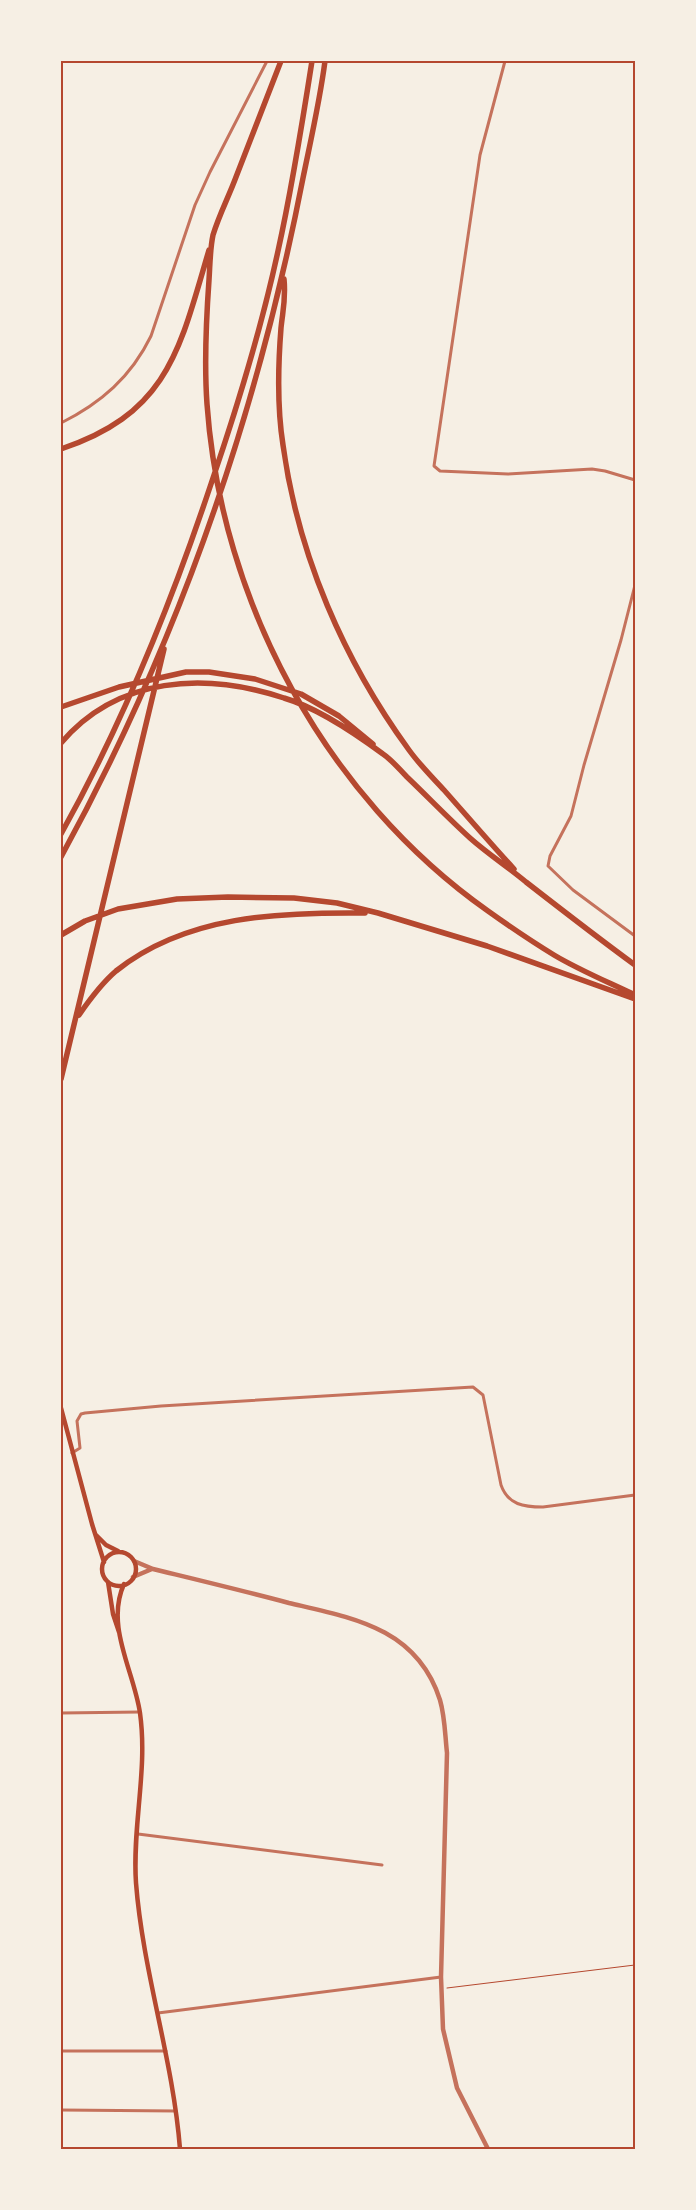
<svg xmlns="http://www.w3.org/2000/svg" width="696" height="2210" viewBox="0 0 696 2210" font-family="'Alegreya Sans',sans-serif">
  <rect width="100%" height="100%" fill="#f6efe4"/>
  <g fill="none" stroke-linecap="round" stroke-linejoin="round">
    <path stroke="#b5482f" stroke-width="1" d="M447,1988L635,1965"/>
    <path stroke="#c5725c" stroke-width="3" d="M505,61L480,155L434,466L440,471L508,474L592,469L605,471L635,480
      M61,423C101,403 131,377 151,336L195,205L210,172L267,61
      M635,585L621,640L584,765L571,816L550,856L548,866L573,890L635,936
      M72,1453L80,1448L77,1421L81,1414L85,1413L161,1406L473,1387L483,1395L501,1485C508,1505 524,1507 543,1507L635,1495
      M61,1713L140,1712
      M138,1834L382,1865
      M158,2013L441,1977
      M61,2051H166
      M61,2110L176,2111"/>
    <path stroke="#c5725c" stroke-width="4.5" d="M134,1561L153,1569C198,1580 244,1591 289,1603C353,1618 417,1628 440,1700C445,1717 445,1735 447,1753L441,1977L443,2029L457,2088L488,2149
      M133,1577L152,1569"/>
    <path stroke="#b5482f" stroke-width="4.5" d="M61,1408L92,1524L104,1562
      M96,1535L106,1545L118,1551
      M102 1569a17 17 0 1 1 34 0a17 17 0 1 1-34 0Z
      M108,1582L113,1614L119,1632
      M124,1584C105,1626 134,1671 140,1713C148,1770 132,1826 136,1883C143,1973 173,2059 180,2149"/>
    <path stroke="#b5482f" stroke-width="5.5" d="M281,61C266,100 251,138 236,177C229,196 219,215 213,235C210,249 210,265 209,280C206,322 204,362 207,404C221,602 325,796 488,911C509,926 531,941 554,955C579,970 608,982 635,995
      M284,279C286,299 283,309 281,328C278,366 277,407 283,445C298,555 344,661 409,750C419,764 432,777 444,790C467,816 490,843 514,869
      M61,449C169,413 180,348 209,250
      M61,707L119,687L186,672H209L255,679L301,694L339,716L373,744
      M61,743C118,676 205,672 284,698C315,707 356,734 383,754C392,760 399,769 407,777C428,797 448,818 470,838C488,854 508,867 526,882C562,910 598,938 635,965
      M61,834C123,723 171,604 211,484C237,408 261,330 278,251C292,188 302,125 312,61
      M61,857C177,645 257,415 303,178C311,139 320,100 325,61
      M61,935L85,921L118,909L177,899L228,897L294,898L337,903L378,913L487,946L635,999
      M79,1015C90,999 102,983 116,971C186,915 280,912 365,913
      M61,1079L164,649"/>
  </g>
  <rect width="696" height="2210" fill="none" stroke="#f6efe4" stroke-width="125"/>
  <rect x="62" y="62" width="572" height="2086" fill="none" stroke="#b5482f" stroke-width="2"/>
</svg>
